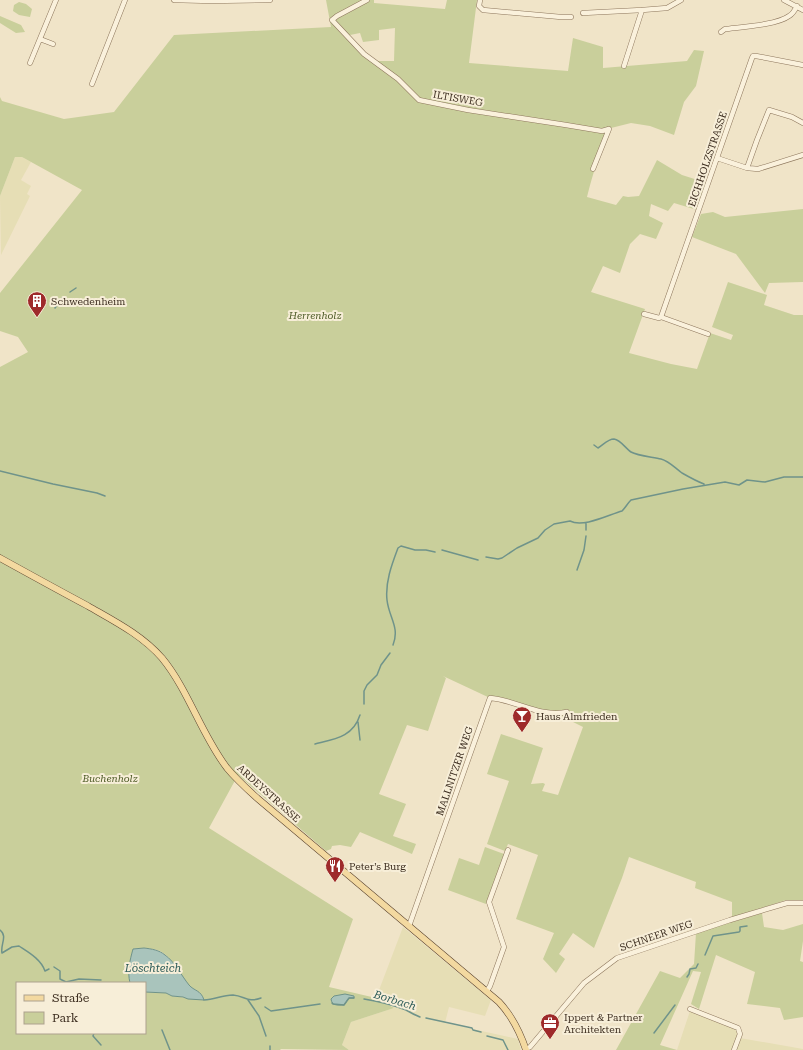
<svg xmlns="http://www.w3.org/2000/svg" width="803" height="1050" viewBox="0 0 803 1050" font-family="'Roboto Serif',serif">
  <rect width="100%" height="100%" fill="#f0e4c8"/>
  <path fill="#e6deb5" d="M15,157H22L31,162L21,180L31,186L27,194L30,196L1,255L0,196Z
    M403,927L491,1000L485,1016L449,1007L445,1023L518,1039L521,1050H349L342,1045L351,1022L394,1008L376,998Z
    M690,1011L738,1029L740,1038L803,1049V1050H677Z"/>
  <path fill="#c9cf9b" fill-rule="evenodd" d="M326,0H374V3L445,9L447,0H477L469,63L568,71L573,38L603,47V68L687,61L694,50L704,51L696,86L684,102L674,135L650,126L631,123L611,128C600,150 593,173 587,197L616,205L623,196L628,197L639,196L657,160L682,175L707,183L697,210L674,203L668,211L651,204L649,216L663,223L656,239L640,234L630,244L620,273L603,266L591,292L645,309L629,353L671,364L697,369L710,333L731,340L733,335L712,327L728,282L767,295L764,305L794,315H803V900H786L732,918V902L695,888L696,882L629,857L622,878L594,948L573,933L559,954L565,959L556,973L543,959L554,933L516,919L538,855L508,844L505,851L487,844L509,781L487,774L501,734L543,748L531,784L543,783L545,784L542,791L558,795L583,727L557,714L490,698L443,676L446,678L428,731L407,725L379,794L406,804L393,836L416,844L412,854L360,832L351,847L340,845L332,846L331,849L326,851L238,775L209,828L353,919L329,987L376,998L394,1008L351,1022L342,1045L349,1050L281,1049L280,1050H0V367L28,352L18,337L0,331V293L82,190L22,157H15L0,196V97L2,101L64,119L114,112L174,35L331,27ZM395,28L394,61H372L345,36L360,33L363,42L379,40V30ZM145,948C149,949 155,949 160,951C174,958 179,977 191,987C196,991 201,992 204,1000L172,996L166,993L145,992V1033H17V983H130L133,949Z
    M19,2L26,4L32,9L30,17L19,15L13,11L14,5Z
    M0,16L21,25L25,32L16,33L0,23Z
    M803,209V282L769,283L765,293L736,254L692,237L701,214L713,212L725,217Z
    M485,847L504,854L486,904L448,890L459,858L479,865Z
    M762,913L764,927L783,930L803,924V941L800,961L803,962V1017L784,1020L780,1008L747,1004L755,972L716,955L699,1009L691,1004L701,972L693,971L660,1045L677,1050H616L660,971L680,978L694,964L696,933Z"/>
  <path fill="#a9c4bc" stroke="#6f938a" d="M144,948C152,949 159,950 165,955C175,962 181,975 189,985C194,991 201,990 204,1000L188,999L183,997L172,996L166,993L145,992V983H130C127,971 130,960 133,949Z
    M345,994L354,996V998H349L344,1005C337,1005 332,1006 331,999L334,996Z"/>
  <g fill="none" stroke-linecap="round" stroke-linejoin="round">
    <path stroke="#6f938a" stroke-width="1.5" d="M70,292L76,288
      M55,308L62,298
      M594,445L598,448C603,445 608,439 614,439C621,440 626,449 631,452C638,456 653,457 661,459C669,461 675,468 682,473C689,477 696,481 704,484
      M0,471L53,484L97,493L105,496
      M586,530V523
      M442,550L478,560
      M486,557L498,559L502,558L517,548L538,538L545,530L554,524L570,521C583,528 608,515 622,511C626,507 627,504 631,500L683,489L725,482L739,485L747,480L765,482L784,477H803
      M577,570L584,550L586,536
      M393,645C400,627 389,618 387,600C385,582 392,564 398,548L401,546L415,550H426L435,552
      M364,704V691L367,685L377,675L381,665L390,653
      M358,722L360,740
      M315,744C335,739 353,737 360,715
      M0,930C8,936 0,945 2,953L12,947L19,946C28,952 41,959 45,971L49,969
      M705,955L713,936L739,932L740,931V927L747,926
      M54,967L60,971V979L66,982L79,979L101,980
      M687,977L689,974L690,969L696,968L698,964
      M364,999C377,1001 393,1005 406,1010C411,1013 415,1015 420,1017
      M204,1000C215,1000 221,995 233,995C245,996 248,1003 261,998
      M248,1000L259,1016L266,1036
      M332,1003L333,1004L344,1005L349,998H354
      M265,1007L271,1011L320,1004
      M426,1018L472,1028L473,1030L481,1032
      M162,1030L170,1050
      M94,1033L93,1036L101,1045
      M654,1033L675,1005
      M487,1036L503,1040L508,1050
      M270,1050V1046"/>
    <g stroke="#8d765c" stroke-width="5.5">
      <path id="minor" d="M174,0L211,1L270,0
        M367,0L337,16L332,20L364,54L398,79L419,100L468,110L566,125L602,131L609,129L593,169
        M480,0L479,6L483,10L561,17H571
        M784,0L803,10
        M583,13L642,10
        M721,32L725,29C741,27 777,25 789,16C793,14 795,10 797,6
        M40,39L53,44
        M30,63L56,0
        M624,66L642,10L667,8L681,0
        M92,84L125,0
        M717,158L747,168L758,169L803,155
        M747,168L757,140L769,110L792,117L803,123
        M644,314L659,318L661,317
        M708,334L661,317L752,58L753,56H756L803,65
        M409,926L490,698C516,700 541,718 567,712
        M487,991L490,986L504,947L489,902L508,850
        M690,1009L738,1028L740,1034L734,1050
        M526,1049L530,1047L584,983L617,958L730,920L787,903H803"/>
    </g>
    <g stroke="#5b4430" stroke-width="7">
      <path id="major" d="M0,558C29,574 58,590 88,606C114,621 142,635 162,658C189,691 201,734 227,768C236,779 246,788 257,798L499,1002C512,1016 520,1032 526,1050"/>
    </g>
    <use href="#minor" stroke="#faf1dc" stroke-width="4.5"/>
    <use href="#major" stroke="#f3d9a0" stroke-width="6"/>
  </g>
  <defs>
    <g id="building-pin" transform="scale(1)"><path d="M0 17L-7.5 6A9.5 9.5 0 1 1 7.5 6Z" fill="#9e2a2b" stroke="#f7eed8"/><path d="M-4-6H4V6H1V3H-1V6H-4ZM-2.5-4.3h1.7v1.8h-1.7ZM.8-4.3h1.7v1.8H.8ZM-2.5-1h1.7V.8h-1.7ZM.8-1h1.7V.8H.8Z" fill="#fff"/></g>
    <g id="bar-pin" transform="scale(1)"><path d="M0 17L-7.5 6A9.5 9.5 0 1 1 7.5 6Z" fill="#9e2a2b" stroke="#f7eed8"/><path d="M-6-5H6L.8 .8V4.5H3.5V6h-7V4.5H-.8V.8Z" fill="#fff"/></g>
    <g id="restaurant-pin" transform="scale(1)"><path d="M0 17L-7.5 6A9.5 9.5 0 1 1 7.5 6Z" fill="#9e2a2b" stroke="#f7eed8"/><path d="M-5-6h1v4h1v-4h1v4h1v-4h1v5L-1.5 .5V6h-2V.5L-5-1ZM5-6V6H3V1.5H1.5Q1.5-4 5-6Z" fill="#fff"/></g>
    <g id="office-pin" transform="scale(1)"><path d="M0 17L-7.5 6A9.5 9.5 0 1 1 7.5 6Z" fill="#9e2a2b" stroke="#f7eed8"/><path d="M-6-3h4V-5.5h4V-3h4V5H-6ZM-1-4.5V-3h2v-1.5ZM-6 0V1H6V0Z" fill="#fff"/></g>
  </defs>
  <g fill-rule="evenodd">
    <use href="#building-pin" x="37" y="301"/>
    <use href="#bar-pin" x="522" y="716"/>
    <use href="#restaurant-pin" x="335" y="866"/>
    <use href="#office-pin" x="550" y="1023"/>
  </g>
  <g text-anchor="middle" stroke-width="4" stroke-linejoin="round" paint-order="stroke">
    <g font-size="10" fill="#3d2e20" stroke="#f7eed8">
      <text transform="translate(458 98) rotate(10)" y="4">ILTISWEG</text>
      <text transform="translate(707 159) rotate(-71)" y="4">EICHHOLZSTRASSE</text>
      <text transform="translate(454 771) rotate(-71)" y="4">MALLNITZER WEG</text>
      <text transform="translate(269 793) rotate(42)" y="4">ARDEYSTRASSE</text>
      <text transform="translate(656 935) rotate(-19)" y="4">SCHNEER WEG</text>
    </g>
    <g font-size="10" fill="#3d2e20" stroke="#f7eed8" text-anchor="start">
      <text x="51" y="305">Schwedenheim</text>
      <text x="536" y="720">Haus Almfrieden</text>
      <text x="349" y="870">Peter’s Burg</text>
      <text x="564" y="1021">Ippert &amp; Partner<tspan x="564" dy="12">Architekten</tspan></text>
    </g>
    <g font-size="10" font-style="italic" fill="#4d5a26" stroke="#f7eed8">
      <text x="315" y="319">Herrenholz</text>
      <text x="110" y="782">Buchenholz</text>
    </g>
    <g font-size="11" font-style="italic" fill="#2f5d5a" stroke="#f7eed8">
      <text x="153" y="972">Löschteich</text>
      <text transform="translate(395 1000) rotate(17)" y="4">Borbach</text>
    </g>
  </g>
  <rect x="16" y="982" width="130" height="52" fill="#f7eed8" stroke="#ada18e"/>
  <rect x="24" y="995" width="20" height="6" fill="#f3d9a0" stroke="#ada18e"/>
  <text x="52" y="1002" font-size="12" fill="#3d2e20">Straße</text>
  <rect x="24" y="1012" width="20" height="12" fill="#c9cf9b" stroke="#ada18e"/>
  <text x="52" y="1022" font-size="12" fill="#3d2e20">Park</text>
</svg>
